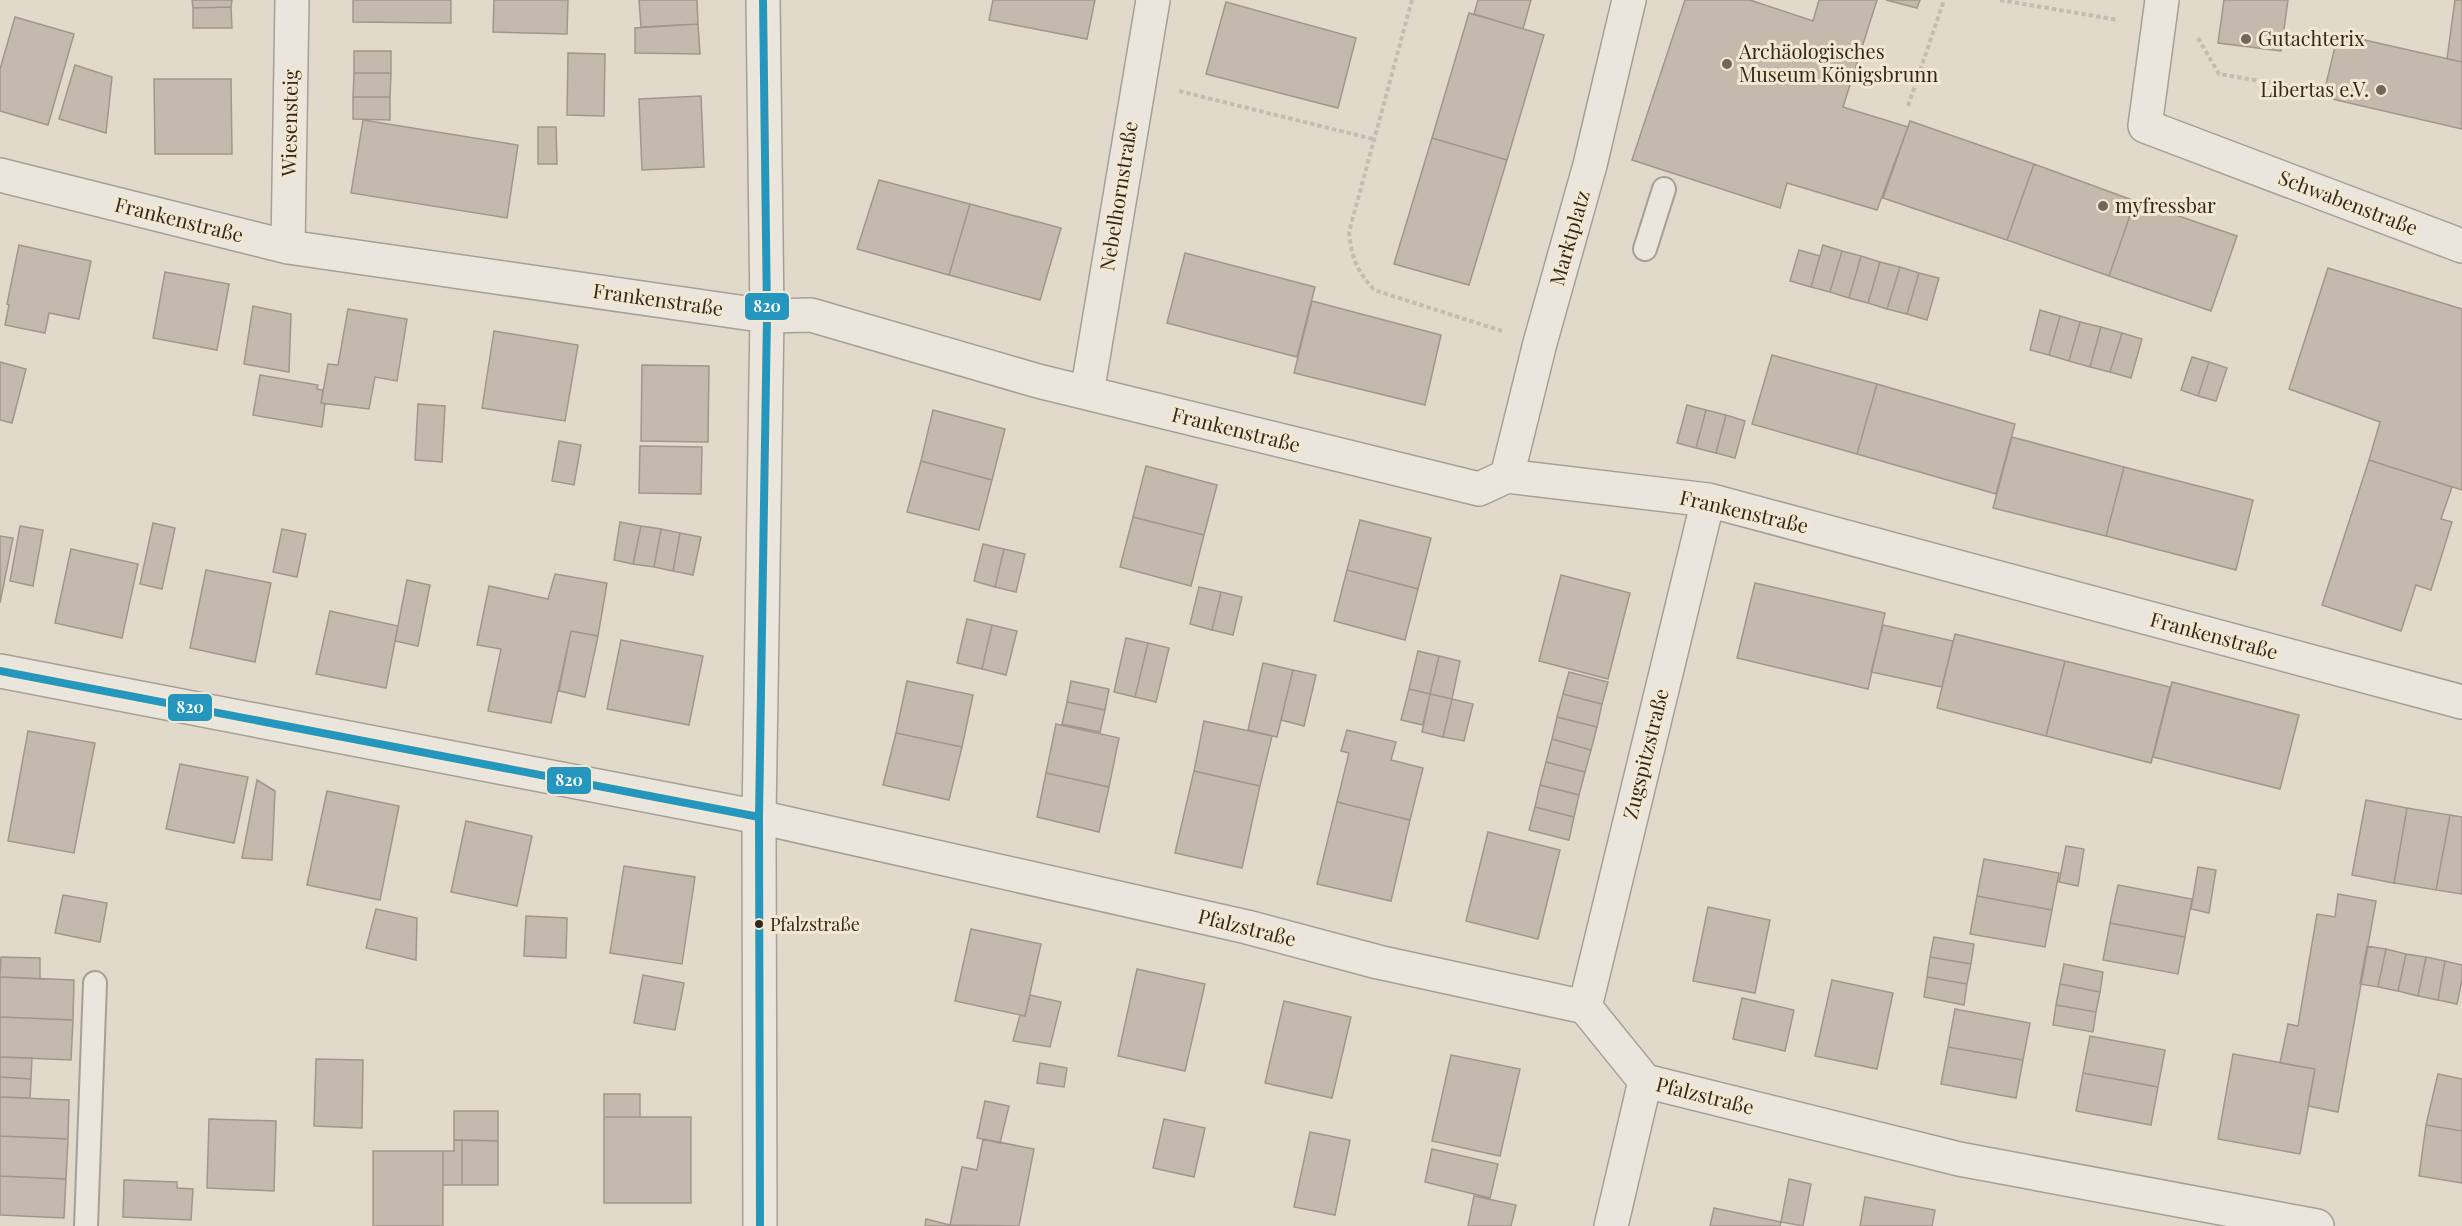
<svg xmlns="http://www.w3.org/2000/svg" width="2462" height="1226" viewBox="0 0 2462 1226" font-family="'Playfair Display',serif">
  <rect width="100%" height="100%" fill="#e1dacb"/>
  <path fill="#c4b9ad" stroke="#a1968b" stroke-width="1.5" d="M192,0H232L231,7L193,8Z
    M353,0H451V23L353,22Z
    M494,0H568L567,34L493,32Z
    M639,0H697L698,24L641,27Z
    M993,0H1095L1087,39L989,20Z
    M1478,0H1531L1523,29L1474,14Z
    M1685,0H1750L1813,21L1819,0H1877L1843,107L1908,127L1877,210L1787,183L1780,208L1632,160Z
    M1886,0H1920L1917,8Z
    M2224,0H2288L2281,51L2218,43Z
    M2455,0H2462V62L2447,59Z
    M1226,2L1356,38L1338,108L1206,74Z
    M231,7L232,28H193V8Z
    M1469,13L1544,35L1507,160L1432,138Z
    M15,17L74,34L48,125L0,111V69Z
    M698,24L700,54L635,53V28Z
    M2338,34L2462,62V129L2323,97Z
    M354,51H391V73H354Z
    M568,53L605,54L604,116L567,115Z
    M75,65L112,77L106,133L59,119Z
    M354,73H391L390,97H353Z
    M154,79H231L232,154H155Z
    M701,96L704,167L642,170L639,99Z
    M353,97H390V120L353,119Z
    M363,120L518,145L507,218L351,193Z
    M1910,121L2034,164L2007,240L1883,198Z
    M538,127H556L557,164H538Z
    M1432,138L1507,160L1469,285L1394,264Z
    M2034,164L2135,201L2109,276L2007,240Z
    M879,180L970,204L949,275L857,249Z
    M2135,201L2237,236L2211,311L2109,276Z
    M970,204L1061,228L1040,300L949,275Z
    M19,245L91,261L79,319L49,313L45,333L5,325L9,305L7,304Z
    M1823,245L1842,251L1830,292L1811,287Z
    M1799,250L1820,256L1811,287L1790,281Z
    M1842,251L1861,256L1849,298L1830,292Z
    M1185,253L1315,287L1297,357L1167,323Z
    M1861,256L1880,262L1868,303L1849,298Z
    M1880,262L1900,267L1887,309L1868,303Z
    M1900,267L1919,273L1907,314L1887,309Z
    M2328,268L2462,309V490L2369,460L2380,422L2289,389Z
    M165,272L229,284L217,350L153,338Z
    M1919,273L1939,278L1927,320L1907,314Z
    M1312,301L1441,335L1425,405L1294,373Z
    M253,306L291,314L289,372L244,364Z
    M348,309L407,319L397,381L375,377L369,409L321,403L328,364L338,365Z
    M2040,310L2060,316L2049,355L2030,350Z
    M2060,316L2080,322L2069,361L2049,355Z
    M2080,322L2101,327L2090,367L2069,361Z
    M2101,327L2122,333L2110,372L2090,367Z
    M494,331L578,345L565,421L482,408Z
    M2122,333L2142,339L2131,378L2110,372Z
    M1772,355L1877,384L1857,454L1752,424Z
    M2192,357L2209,362L2198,396L2181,390Z
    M0,362L26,369L12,423L0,420Z
    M2209,362L2227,368L2216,401L2198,396Z
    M642,365L709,366L708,442L641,441Z
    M260,375L318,385L317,389L323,390L321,403L325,404L322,427L253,415Z
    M1877,384L2015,424L1996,494L1857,454Z
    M418,404L445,406L442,462L415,460Z
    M1687,405L1706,410L1696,448L1677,443Z
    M933,410L1005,429L992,480L921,461Z
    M1706,410L1726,415L1716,453L1696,448Z
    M1726,415L1745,421L1735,458L1716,453Z
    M2012,437L2124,467L2106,536L1993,508Z
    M559,441L581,445L574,485L552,481Z
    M640,446L702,447L701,494L639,493Z
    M2369,460L2452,487L2441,519L2452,522L2431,590L2416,585L2401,631L2322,605Z
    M921,461L992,480L979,530L907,512Z
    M1146,466L1217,485L1204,535L1133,517Z
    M2124,467L2253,500L2236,570L2106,536Z
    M1133,517L1204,535L1191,586L1120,567Z
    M1360,520L1431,538L1418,589L1347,570Z
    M620,522L641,526L633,564L614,560Z
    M153,523L175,528L162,589L140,584Z
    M20,526L43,530L33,586L10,581Z
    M641,526L661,529L654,567L633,564Z
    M282,529L306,534L297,577L273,572Z
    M661,529L680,533L673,571L654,567Z
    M680,533L701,537L693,575L673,571Z
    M0,536L13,538L0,603Z
    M983,544L1004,549L995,587L974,581Z
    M71,549L138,564L122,638L55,623Z
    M1004,549L1025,554L1016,592L995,587Z
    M206,570L271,583L255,662L190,648Z
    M1347,570L1418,589L1405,640L1334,621Z
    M555,574L607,583L598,636L571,631L551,723L488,711L501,649L477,645L489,586L548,599Z
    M1561,575L1630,593L1608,679L1539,661Z
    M407,580L430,585L418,646L395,641Z
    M1755,583L1885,613L1868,689L1737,658Z
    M1199,587L1221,592L1212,630L1190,624Z
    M1221,592L1242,597L1233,635L1212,630Z
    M330,611L398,626L386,688L316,674Z
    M967,619L992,625L982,669L957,663Z
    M992,625L1017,631L1006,675L982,669Z
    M1883,625L1953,641L1942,687L1871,672Z
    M571,631L598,636L585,697L559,691Z
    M1955,634L2065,661L2046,736L1937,708Z
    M1126,638L1148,643L1135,697L1114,692Z
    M621,640L703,656L689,725L607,709Z
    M1148,643L1169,648L1156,702L1135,697Z
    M1418,651L1439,656L1430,694L1409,689Z
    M1439,656L1460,661L1452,699L1430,694Z
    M2065,661L2170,687L2151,763L2046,736Z
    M1263,663L1293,670L1277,737L1248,730Z
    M1293,670L1316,675L1304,726L1281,720Z
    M1569,672L1608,682L1602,704L1563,694Z
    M907,681L973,695L962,747L896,733Z
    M1071,681L1109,689L1105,710L1067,702Z
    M2172,682L2299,715L2280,789L2153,757Z
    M1409,689L1430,694L1423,725L1401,720Z
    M1430,694L1452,699L1443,737L1422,732Z
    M1563,694L1602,704L1597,727L1557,717Z
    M1452,699L1473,704L1464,741L1443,737Z
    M1067,702L1105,710L1100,732L1062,724Z
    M1557,717L1597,727L1591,750L1552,739Z
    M1204,721L1272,736L1260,786L1194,771Z
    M1056,724L1119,738L1109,787L1046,773Z
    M1347,730L1396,742L1391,760L1423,768L1410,820L1337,802L1349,753L1341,751Z
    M28,731L95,743L74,853L8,841Z
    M896,733L962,747L949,800L883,785Z
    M1552,739L1591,750L1585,772L1546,762Z
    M1546,762L1585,772L1579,795L1540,785Z
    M180,764L248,777L234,843L166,829Z
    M1194,771L1260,786L1242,868L1175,853Z
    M1046,773L1109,787L1099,832L1037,817Z
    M257,780L275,791L272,860L242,858Z
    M1540,785L1579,795L1574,817L1535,807Z
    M327,791L399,806L380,900L307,885Z
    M2366,800L2407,808L2394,883L2352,875Z
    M1337,802L1410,820L1391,901L1317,884Z
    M1535,807L1574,817L1569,840L1529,830Z
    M2407,808L2450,815L2436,890L2394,883Z
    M2450,815L2462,817V894L2436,890Z
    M466,821L532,836L517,906L451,892Z
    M1488,832L1560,850L1538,939L1466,921Z
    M2066,846L2084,849L2078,886L2059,882Z
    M1984,859L2059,873L2052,910L1977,896Z
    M624,866L695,877L682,964L610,953Z
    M2198,867L2216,870L2209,913L2191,909Z
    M2118,885L2192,899L2185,937L2110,923Z
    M2338,894L2376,901L2338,1112L2308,1106L2315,1069L2280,1063L2288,1024L2298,1026L2317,914L2335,917Z
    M63,895L107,903L100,942L55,933Z
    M1977,896L2052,910L2045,947L1970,934Z
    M1708,907L1770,920L1755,993L1693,981Z
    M376,909L417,918L416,960L366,948Z
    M526,916L567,918L566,958L524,956Z
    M2110,923L2185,937L2178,974L2103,960Z
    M971,929L1041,944L1025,1016L955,1001Z
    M1934,937L1974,944L1971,964L1930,957Z
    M2367,946L2386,949L2378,987L2360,984Z
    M2386,949L2406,954L2398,991L2378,987Z
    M2406,954L2426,957L2418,996L2398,991Z
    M1,957L40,958V979L0,977Z
    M1930,957L1971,964L1967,984L1927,977Z
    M2426,957L2445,961L2438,1000L2418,996Z
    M2445,961L2462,965V980L2457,1004L2438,1000Z
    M2064,964L2103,972L2100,992L2060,984Z
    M1137,969L1205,984L1185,1071L1118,1056Z
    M643,975L684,983L675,1030L634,1023Z
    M0,977L74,980L73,1020L0,1017Z
    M1927,977L1967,984L1964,1005L1924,997Z
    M1832,980L1893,993L1877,1069L1815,1056Z
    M2060,984L2100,992L2096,1012L2056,1005Z
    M1030,995L1061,1002L1050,1047L1013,1041L1020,1015L1025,1016Z
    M1742,998L1794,1010L1785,1051L1733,1039Z
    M1284,1001L1351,1017L1332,1098L1265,1083Z
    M2056,1005L2096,1012L2093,1032L2053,1025Z
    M1955,1009L2030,1023L2023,1060L1948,1047Z
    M0,1017L73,1020L71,1060L0,1057Z
    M2090,1036L2165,1050L2158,1087L2083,1073Z
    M1948,1047L2023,1060L2016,1098L1941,1084Z
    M2233,1054L2315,1069L2300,1154L2218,1139Z
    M1451,1055L1520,1069L1500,1156L1432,1141Z
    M0,1057L32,1058L31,1079L0,1077Z
    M316,1059L363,1060L362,1128L314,1126Z
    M1040,1063L1067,1068L1064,1087L1037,1083Z
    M2083,1073L2158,1087L2151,1125L2076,1111Z
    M2438,1074L2462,1079V1131L2426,1125Z
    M0,1077L31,1079L30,1098L0,1097Z
    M604,1094H640V1117H604Z
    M0,1097L69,1100L68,1139L0,1136Z
    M985,1101L1009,1106L1000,1143L977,1138Z
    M454,1111H498V1141L454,1140Z
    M604,1117H691V1203H604Z
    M209,1119L276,1121L274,1191L207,1188Z
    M1164,1119L1205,1128L1194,1177L1153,1168Z
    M2426,1125L2462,1131V1183L2419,1176Z
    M1310,1132L1350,1140L1335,1215L1294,1207Z
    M0,1136L68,1139L66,1179L0,1176Z
    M983,1139L1034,1149L1019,1226L950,1225L962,1167L977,1170Z
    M454,1140H462V1185H443V1151H454Z
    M462,1140L498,1141V1185H462Z
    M1432,1149L1498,1164L1490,1198L1425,1182Z
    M373,1151H443V1226H373Z
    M0,1176L66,1179L64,1218L0,1215Z
    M1789,1179L1811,1184L1803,1226L1781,1222Z
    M124,1180L177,1182V1188L193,1189L191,1220L123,1217Z
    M1474,1196L1516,1205L1511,1226H1468Z
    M1865,1197L1935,1210L1932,1226H1860Z
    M1714,1208L1781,1222L1780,1226H1710Z
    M926,1219L954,1226H925Z"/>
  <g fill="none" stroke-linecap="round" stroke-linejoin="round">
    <g stroke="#a69f95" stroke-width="26">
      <path id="lane" d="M1645,249L1664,189
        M86,1226L95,983"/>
    </g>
    <g stroke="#a69f95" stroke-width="36">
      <path id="street" d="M2162,0L2145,126L2462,246
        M0,175L288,247L767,316L811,315L1038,381L1479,489L1507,476L1708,500L2462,702
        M288,247L292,0
        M1087,393L1153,0
        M1507,476L1540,343L1590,165L1629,0
        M0,671L759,817L1247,927L1378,962L1585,1007L1645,1081L1959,1159L2317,1226
        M1585,1007L1708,500
        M760,1226L759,817L767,316L763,0
        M1611,1226L1645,1081"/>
    </g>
    <path stroke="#c2bcb4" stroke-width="4" stroke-dasharray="4.5 3" stroke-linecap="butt" d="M1412,0L1349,232C1352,259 1356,269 1374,290L1502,331
      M2000,0L2118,20
      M2198,38L2219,74L2291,86
      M1179,91L1373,139
      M1908,106L1944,0"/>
    <use href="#lane" stroke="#eae5dd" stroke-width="22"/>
    <use href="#street" stroke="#eae5dd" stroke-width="33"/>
    <g stroke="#f2e8d2" stroke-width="12">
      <path id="bus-1" d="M0,671L759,817
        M760,1226L759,817L767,316L763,0"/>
    </g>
    <use href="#bus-1" stroke="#2596be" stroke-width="8"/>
  </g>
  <g fill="#70665b" stroke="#f2e8d2" stroke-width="2">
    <circle cx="2246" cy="39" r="6"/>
    <circle cx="1727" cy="64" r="6"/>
    <circle cx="2381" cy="90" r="6"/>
    <circle cx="2103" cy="206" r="6"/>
  </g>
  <circle fill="#33281e" stroke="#f2e8d2" stroke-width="2" cx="759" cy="924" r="5"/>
  <g text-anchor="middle" stroke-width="6" stroke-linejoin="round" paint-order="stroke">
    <g font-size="18" fill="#33281e" stroke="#f2e8d2" text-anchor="start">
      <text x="770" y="931">Pfalzstraße</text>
    </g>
    <g font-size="20" fill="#33281e" stroke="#f2e8d2" text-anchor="start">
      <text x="2258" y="46">Gutachterix</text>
      <text x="1739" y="59">Archäologisches<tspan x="1739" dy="23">Museum Königsbrunn</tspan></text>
      <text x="2369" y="97" text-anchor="end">Libertas e.V.</text>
      <text x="2115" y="213">myfressbar</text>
    </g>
    <g font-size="20" fill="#33281e" stroke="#f2e8d2">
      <text transform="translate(290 123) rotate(-89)" y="7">Wiesensteig</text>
      <text transform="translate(1119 196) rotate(-81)" y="7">Nebelhornstraße</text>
      <text transform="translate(2348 203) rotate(21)" y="7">Schwabenstraße</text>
      <text transform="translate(179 220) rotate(14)" y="7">Frankenstraße</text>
      <text transform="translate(1570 238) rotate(-74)" y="7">Marktplatz</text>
      <text transform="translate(658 300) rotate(8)" y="7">Frankenstraße</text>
      <text transform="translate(1236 430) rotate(14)" y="7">Frankenstraße</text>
      <text transform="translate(1744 512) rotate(13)" y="7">Frankenstraße</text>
      <text transform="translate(2214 636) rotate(15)" y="7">Frankenstraße</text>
      <text transform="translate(1646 754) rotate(-76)" y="7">Zugspitzstraße</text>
      <text transform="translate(1247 928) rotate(14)" y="7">Pfalzstraße</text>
      <text transform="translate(1705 1096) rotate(14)" y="7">Pfalzstraße</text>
    </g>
  </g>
  <g stroke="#f2e8d2" stroke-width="2">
    <rect x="744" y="292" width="46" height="29" rx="6" fill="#2596be"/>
    <rect x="167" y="693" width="46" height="29" rx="6" fill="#2596be"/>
    <rect x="546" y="766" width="46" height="29" rx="6" fill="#2596be"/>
  </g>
  <g font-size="16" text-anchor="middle" font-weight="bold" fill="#fff">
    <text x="767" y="312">820</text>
    <text x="190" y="713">820</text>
    <text x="569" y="786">820</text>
  </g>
</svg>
